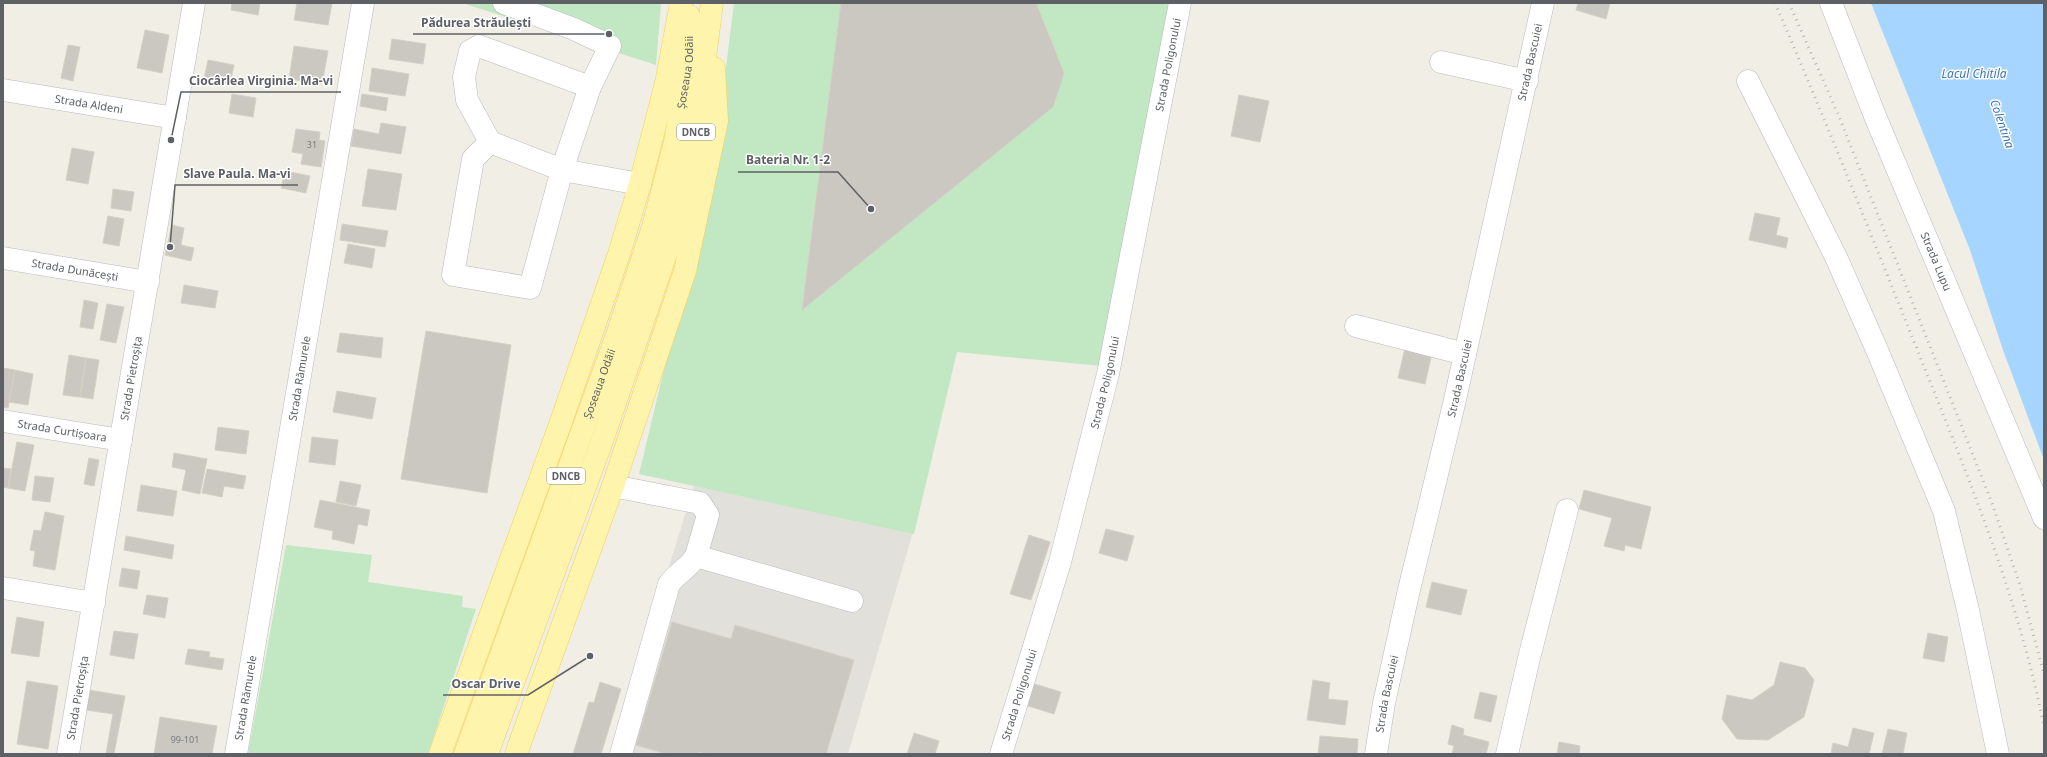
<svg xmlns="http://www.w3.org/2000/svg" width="2047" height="757" viewBox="0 0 2047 757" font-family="'Noto Sans',sans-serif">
  <rect width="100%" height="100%" fill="#f0eee5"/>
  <path fill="#e1e0da" d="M694,486L913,532L848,754H611Z"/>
  <path fill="#c1e8c2" d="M462,3H661L656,65Z
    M734,3H1178L1102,366L957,352L914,534L639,474L681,299L720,116Z
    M286,545L372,555L368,582L463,596L462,607L476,609L428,754H248Z"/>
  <path fill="#a6d5ff" d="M1871,3H2044V460L2003,350L1970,250Z"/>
  <path fill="#cbc8c2" stroke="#d5d0c3" d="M232,3H260L258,15L231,10Z
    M297,3H332L328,25L294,20Z
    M841,3H1036L1064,73L1053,107L802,310Z
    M1578,3H1610L1606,19L1576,10Z
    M145,30L169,35L162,73L137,68Z
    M392,39L426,44L423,64L389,59Z
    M68,45L80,47L73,81L61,78Z
    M294,46L328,51L322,84L289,79Z
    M208,60L234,65L230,84L204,79Z
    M372,68L409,74L405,96L369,91Z
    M232,94L256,98L253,117L229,113Z
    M362,94L388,98L386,111L360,106Z
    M1239,95L1269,101L1260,142L1231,136Z
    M381,123L406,127L401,154L351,146L354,129L379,134Z
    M296,129L320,132L319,140L325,141L321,167L301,164L303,154L292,152Z
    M72,148L94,152L88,184L66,180Z
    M368,169L402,174L396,210L362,206Z
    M285,171L310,176L306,193L281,188Z
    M113,189L134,192L131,211L111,208Z
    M1755,213L1780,218L1776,235L1788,238L1786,248L1749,240Z
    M108,216L124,219L119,246L103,243Z
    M342,224L388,231L385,247L340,240Z
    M172,225L184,228L181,245L194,248L191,261L165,255Z
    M348,244L375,249L372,268L344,263Z
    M184,285L218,291L215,308L181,303Z
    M84,300L98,303L93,329L80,327Z
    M107,304L124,307L116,343L100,340Z
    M426,331L511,345L487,493L401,479Z
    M340,333L383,338L381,358L337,352Z
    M1405,348L1432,353L1425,384L1398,378Z
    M69,355L86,358L80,397L63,395Z
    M86,358L99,360L93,399L80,397Z
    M3,368L15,370L8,408L3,407Z
    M15,370L33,374L28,405L9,402Z
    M337,391L376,398L372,419L333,412Z
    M218,427L249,431L246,454L215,450Z
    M312,437L338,440L335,465L309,462Z
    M17,442L34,445L25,491L8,488Z
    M174,453L207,459L200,494L182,490L186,470L172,467Z
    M89,458L99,460L94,486L84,484Z
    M3,468L11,469L8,488L3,487Z
    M207,469L246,476L243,489L224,486L222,497L202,493Z
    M35,476L54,478L50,502L32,500Z
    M340,481L361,485L356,506L336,502Z
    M141,485L177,491L173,516L137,511Z
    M1584,490L1651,507L1641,549L1625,545L1624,551L1604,546L1612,518L1579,509Z
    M320,500L370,510L367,526L358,524L354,544L332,539L333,531L314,527Z
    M45,512L64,516L55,570L33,566L35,551L30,550L34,530L41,531Z
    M1106,529L1134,536L1127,561L1099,553Z
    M1029,535L1050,542L1031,600L1010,594Z
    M126,536L174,545L172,559L124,550Z
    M122,568L140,571L137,589L119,586Z
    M1432,582L1467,590L1461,615L1426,607Z
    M147,595L168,598L165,618L143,614Z
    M17,617L44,622L39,657L11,653Z
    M672,622L731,639L735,625L854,660L826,754H707L699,752L698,754H667L636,745Z
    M114,631L138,634L134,659L110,655Z
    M1928,633L1948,637L1944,662L1923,658Z
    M188,649L210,652L209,657L224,659L222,670L185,664Z
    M1780,662L1805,668L1814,680L1804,717L1768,740L1737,739L1722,719L1727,695L1752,700L1774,685Z
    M1313,680L1330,683L1328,699L1348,701L1345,725L1307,720Z
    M27,681L58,686L48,749L17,744Z
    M600,682L621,689L601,754H573L589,702L594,703Z
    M1028,682L1061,692L1054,714L1022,704Z
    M89,690L125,696L114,754H106L113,714L86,710Z
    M1480,692L1497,696L1491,722L1474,718Z
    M160,717L217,726L212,754H154Z
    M1452,725L1464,729L1463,735L1489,742L1486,754H1452L1454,746L1448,744Z
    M1853,728L1874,733L1869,754H1831L1833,743L1848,747Z
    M1888,729L1907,733L1903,754H1882Z
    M914,733L939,741L935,754H907Z
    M1320,736L1358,739L1357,754H1318Z
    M1559,742L1580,746L1579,754H1557Z"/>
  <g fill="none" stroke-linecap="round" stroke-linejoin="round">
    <g stroke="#b8bbbf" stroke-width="23">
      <g id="minor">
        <path id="s1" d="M1831,3L1875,116L2044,518"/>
        <path d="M1441,62L1527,81"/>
        <path d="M1748,81L1836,257L1877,350L1944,511L1968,610L1998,754"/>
        <path d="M590,87L479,46L470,51L464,77L467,100L490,142L562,170L640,184"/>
        <path id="s2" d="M3,90L175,118"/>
        <path d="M490,142L473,159L453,275L530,288L562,170L590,87L610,46L574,29L504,3"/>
        <path id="s3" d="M3,258L148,282"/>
        <path d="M1356,326L1465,354"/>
        <path id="s4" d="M3,421L121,440"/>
        <path d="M613,486L700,503L708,515L696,556"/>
        <path d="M3,588L94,603"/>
        <path id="s5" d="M68,754L194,3"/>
        <path id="s6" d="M236,754L363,3"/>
        <path d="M621,754L669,584C678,572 689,568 696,556L852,601"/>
        <path id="s7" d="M1001,754L1060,562L1108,374L1180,3"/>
        <path id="s8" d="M1376,754L1384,703L1408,594L1454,404L1543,3"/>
        <path d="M1507,754L1529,658L1567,510"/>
      </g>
    </g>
    <g stroke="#f7cf57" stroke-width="23">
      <g id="major">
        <path d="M440,754L561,422L619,254L640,184L666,83L681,3"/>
        <path id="s9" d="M465,754L617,335L653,227L675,142L689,60V16"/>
        <path d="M487,754L602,441L668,248L692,160L712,3"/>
        <path d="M516,754L613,486L685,271L717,121L714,68"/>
      </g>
    </g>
    <use href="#minor" stroke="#fff" stroke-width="22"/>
    <use href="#major" stroke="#fff4ab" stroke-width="22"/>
    <path stroke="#b6b7b7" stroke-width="3" stroke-dasharray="1 5" stroke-linecap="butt" d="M1775,3C1826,121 1873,240 1921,359C1969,479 2019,599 2044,727
      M1789,3L1838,114L1992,503L2020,585L2044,674"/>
  </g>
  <g text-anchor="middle" stroke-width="3" stroke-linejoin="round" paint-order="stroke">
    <g font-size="9" fill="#787b7d">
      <text x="312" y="148">31</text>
      <text x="185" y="743">99-101</text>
    </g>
    <g fill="#fff" stroke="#8e9094" stroke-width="1">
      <rect x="677" y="124" width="38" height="16" rx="3"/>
      <rect x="547" y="468" width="38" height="16" rx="3"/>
    </g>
    <g font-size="10" font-weight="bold" fill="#5d6166">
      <text x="696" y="136">DNCB</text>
      <text x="566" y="480">DNCB</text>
    </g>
    <g font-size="11" fill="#5d6166" stroke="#fff">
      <text dy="4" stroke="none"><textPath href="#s8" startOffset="709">Strada Bascuiei</textPath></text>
      <text dy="4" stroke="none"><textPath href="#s7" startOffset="710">Strada Poligonului</textPath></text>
      <text dy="4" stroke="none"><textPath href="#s9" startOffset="718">Șoseaua Odăii</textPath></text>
      <text dy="4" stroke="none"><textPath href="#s2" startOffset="87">Strada Aldeni</textPath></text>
      <text dy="4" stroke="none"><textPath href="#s1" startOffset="279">Strada Lupu</textPath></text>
      <text dy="4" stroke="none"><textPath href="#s3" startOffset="73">Strada Dunăcești</textPath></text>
      <text dy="4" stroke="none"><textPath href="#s5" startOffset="381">Strada Pietroșița</textPath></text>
      <text dy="4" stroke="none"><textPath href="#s8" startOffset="385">Strada Bascuiei</textPath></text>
      <text dy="4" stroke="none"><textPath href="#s6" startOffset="381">Strada Rămurele</textPath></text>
      <text dy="4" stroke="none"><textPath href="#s7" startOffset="386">Strada Poligonului</textPath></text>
      <text dy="4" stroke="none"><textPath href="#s9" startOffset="394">Șoseaua Odăii</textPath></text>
      <text dy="4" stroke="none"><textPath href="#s4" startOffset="60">Strada Curtișoara</textPath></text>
      <text dy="4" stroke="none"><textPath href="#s7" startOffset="62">Strada Poligonului</textPath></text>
      <text dy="4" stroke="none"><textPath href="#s8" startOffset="61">Strada Bascuiei</textPath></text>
      <text dy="4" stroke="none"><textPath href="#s5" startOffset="57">Strada Pietroșița</textPath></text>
      <text dy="4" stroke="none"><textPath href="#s6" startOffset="57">Strada Rămurele</textPath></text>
    </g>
    <g font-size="12" font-style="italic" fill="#3e75b6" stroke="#fff">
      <text x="1974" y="78">Lacul Chitila</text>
      <text transform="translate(2002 124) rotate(71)" y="4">Colentina</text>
    </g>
  </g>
  <path fill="none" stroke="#5d6166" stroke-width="1.5" d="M609 34L539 34H413M171 140L181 92H341M871 209L838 172H738M170 247L175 185H298M590 656L528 695H443"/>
  <g fill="#5d6166" stroke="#fff" stroke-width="1.5">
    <circle cx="609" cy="34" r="4"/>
    <circle cx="171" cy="140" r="4"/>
    <circle cx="871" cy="209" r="4"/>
    <circle cx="170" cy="247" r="4"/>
    <circle cx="590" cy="656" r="4"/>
  </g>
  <g font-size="12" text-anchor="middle" font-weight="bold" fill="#5d6166" stroke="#fff" stroke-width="3" stroke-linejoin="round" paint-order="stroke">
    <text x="476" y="27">Pădurea Străulești</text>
    <text x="261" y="85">Ciocârlea Virginia. Ma-vi</text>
    <text x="788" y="164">Bateria Nr. 1-2</text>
    <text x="237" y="178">Slave Paula. Ma-vi</text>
    <text x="486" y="688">Oscar Drive</text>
  </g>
  <rect width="2047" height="757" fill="none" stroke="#5d6166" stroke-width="8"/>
</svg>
